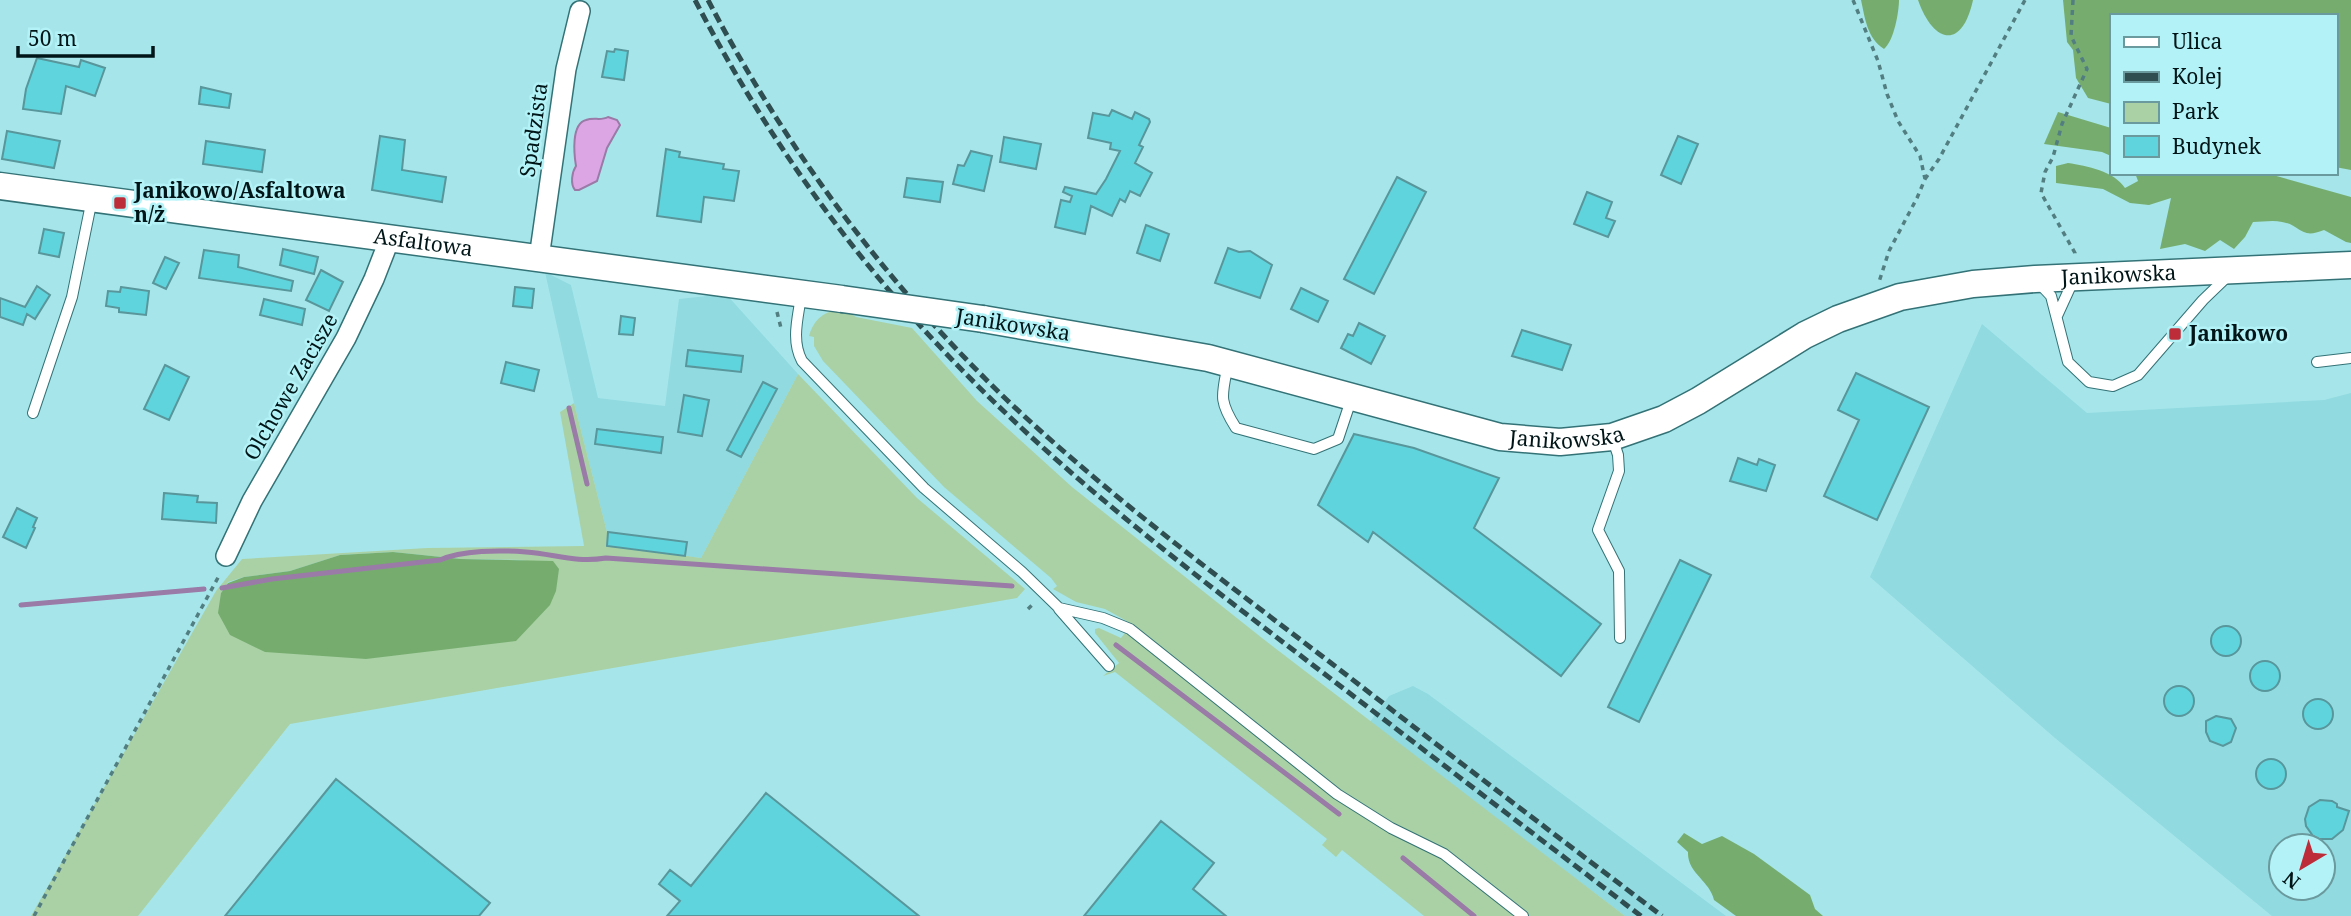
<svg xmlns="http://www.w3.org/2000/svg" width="2351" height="916" viewBox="0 0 2351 916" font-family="'Noto Serif',serif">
  <rect width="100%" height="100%" fill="#a6e6ea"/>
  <path fill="#90dae0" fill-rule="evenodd" d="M545,272L571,285L598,398L665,406L679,299L726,294L798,374L701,558L607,546L608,536L574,403Z
    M1982,324L2087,413L2324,400L2351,393V916H2272L2055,738L1870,577ZM2281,846H2323V888H2281Z
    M1413,686L1428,694L1726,916H1625L1370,722L1389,696Z"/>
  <path fill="#aad1a5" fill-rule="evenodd" d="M842,309L856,317L912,328L977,401L1072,487L1262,638L1625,916H1424L1342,850L1336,857L1322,845L1327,839L1115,672L1103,676L1119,663L1095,633V629L1099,628L1121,638L1132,624L1105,609L1076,602L1053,589L1057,586L1051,578L944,487L823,361L814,346V337L809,336C814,319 824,311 842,309Z
    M798,374L917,498L1025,589L1017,598L290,724L138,916H31L216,591L242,559L427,548L584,546L560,412L574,403L608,536L607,545L701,558ZM393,552L461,559L527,560L221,593L228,582L244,577L290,571L340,555Z"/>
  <path fill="#76ad6f" d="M1861,0H1899C1899,12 1894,41 1884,49C1867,38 1865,18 1861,0Z
    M1918,0H1973C1962,51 1933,43 1918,0Z
    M2063,0H2351V170L2335,167V16H2111V104L2088,98L2076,78L2073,50L2067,42Z
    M2058,112L2111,128V156L2102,152L2044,144Z
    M2068,163C2087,166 2114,171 2125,188L2138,181L2135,173H2266L2351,197V243L2346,242L2324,230C2300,240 2301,225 2282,222C2273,220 2262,222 2253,222L2245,237L2234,249L2220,240L2205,251L2185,244L2160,249L2171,198L2149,205L2130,203L2103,189L2056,183V166Z
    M393,552L461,559L553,561L559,569L556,591L550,605L516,641L366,659L265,652L230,635L218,613L221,593L228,583L244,577L290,571L340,555Z
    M1684,833L1702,844L1722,836L1754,854L1810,895L1815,909L1823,916H1736L1714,900C1710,881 1687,873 1688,852L1677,842Z"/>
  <path fill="#dca6e5" stroke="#9a7aa7" stroke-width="2" d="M608,117L617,120L620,125L607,148L597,181L579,190H575C570,184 572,172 576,166C574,154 571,124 586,120C594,117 601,121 608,117Z"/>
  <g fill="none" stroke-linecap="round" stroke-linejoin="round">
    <path stroke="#9a7aa7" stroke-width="5" d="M569,408L587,484
      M222,588L272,579L440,560C462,550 500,550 526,552C555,554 575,563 606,558L1012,586
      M21,605L204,589
      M1116,645L1339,814
      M1403,858L1474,916"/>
  </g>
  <path fill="#5fd4dc" stroke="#58969b" stroke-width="2" d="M615,49L628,51L624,80L602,77L607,51L614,52Z
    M37,58L79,67L81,60L105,68L95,96L66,86L61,114L23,109L26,89Z
    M201,87L231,94L229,108L199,104Z
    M1112,110L1132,119L1135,112L1149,119L1150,122L1139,145L1143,147L1135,163L1152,173L1140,196L1130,191L1125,202L1120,199L1112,216L1091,206L1085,234L1055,227L1061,200L1070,202L1072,196L1063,192L1065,187L1096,194L1106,179L1120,151L1110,149L1111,143L1088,138L1093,113L1109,116Z
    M7,131L60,141L54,168L2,159Z
    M380,136L405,140L402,170L446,177L442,202L372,190Z
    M1678,136L1698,144L1681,184L1661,175Z
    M1004,137L1041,144L1036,169L1000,162Z
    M206,141L265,150L262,172L203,164Z
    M666,149L680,152L679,157L724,164L723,169L739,171L734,201L704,197L701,222L657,216Z
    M971,151L992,156L984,191L953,184L958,165L964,166Z
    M1397,177L1426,192L1374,294L1344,279Z
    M907,178L943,182L940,202L904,197Z
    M1587,192L1612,202L1606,218L1615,221L1608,237L1574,224Z
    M1146,225L1169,234L1160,261L1137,253Z
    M44,229L64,233L59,257L39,253Z
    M1228,248L1239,252L1250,251L1272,265L1260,298L1215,283Z
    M283,249L318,257L314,274L280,265Z
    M204,250L239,255L238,267L293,281L291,291L199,278Z
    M165,257L179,263L166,289L153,283Z
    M321,270L343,282L329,311L306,300Z
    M37,286L50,295L35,319L27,314L23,325L0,317V298L25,307Z
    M121,287L149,291L146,315L119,312V308L106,306L108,291L120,292Z
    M515,287L534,289L532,308L513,306Z
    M1301,288L1328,301L1318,322L1291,309Z
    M264,299L305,309L302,325L260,315Z
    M621,316L635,318L633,335L619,334Z
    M1359,323L1385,336L1371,364L1341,348L1348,334L1353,336Z
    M1522,330L1571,345L1562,370L1512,356Z
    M688,350L743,356L741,372L686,366Z
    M506,362L539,370L534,391L501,383Z
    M165,365L189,377L169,420L144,409Z
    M1856,373L1929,407L1877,520L1824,496L1859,420L1838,410Z
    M763,382L777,389L741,457L727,450Z
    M684,395L709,400L702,436L678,432Z
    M597,429L663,437L661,453L595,444Z
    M1354,434L1414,448L1499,478L1474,528L1601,624L1561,676L1373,532L1368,542L1318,505Z
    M1738,458L1757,465L1759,459L1775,465L1766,491L1730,481Z
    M164,493L198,496L197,502L217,503L216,523L162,519Z
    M17,508L37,518L33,527L35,528L26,548L3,537Z
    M608,532L687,542L685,556L607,546Z
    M1680,560L1711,575L1639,722L1608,707Z
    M2211 641a15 15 0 1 1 30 0a15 15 0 1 1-30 0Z
    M2250 676a15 15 0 1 1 30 0a15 15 0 1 1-30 0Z
    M2164 701a15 15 0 1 1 30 0a15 15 0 1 1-30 0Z
    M2303 714a15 15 0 1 1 30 0a15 15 0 1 1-30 0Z
    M2216,716L2231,719L2236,728L2231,742L2223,746L2210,741L2206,732V721Z
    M2256 774a15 15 0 1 1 30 0a15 15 0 1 1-30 0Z
    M336,779L490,903L479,916H225Z
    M766,793L919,916H667L680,901L659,884L670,870L691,886Z
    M2320,800L2332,801L2337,804V807L2349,811L2343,830L2332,839H2319L2313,836L2306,826L2305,819L2309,807Z
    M1161,821L1214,863L1193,889L1226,916H1084Z"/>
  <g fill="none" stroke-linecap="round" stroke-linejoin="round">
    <g stroke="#337276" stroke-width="12">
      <path id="lane" d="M2038,282L2051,296L2068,362L2089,382L2113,386L2138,375L2203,300L2229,275
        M801,296C798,318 791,340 802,361L924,488L1022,572L1059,608L1103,618L1130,629L1337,794L1391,828L1444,854L1523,916
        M2057,316L2073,281
        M2317,362L2351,358
        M1228,364C1222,395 1218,400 1236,428L1314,449L1338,439L1351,400
        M33,413L72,297L92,199
        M1612,437L1618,455L1619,471L1598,530L1619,571L1620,638
        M1059,609L1109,666"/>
    </g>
    <g stroke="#337276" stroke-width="22">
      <path id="street" d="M539,258L566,69L580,11
        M226,556L252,501L346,338L374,279L390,238"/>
    </g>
    <g stroke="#337276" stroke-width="29">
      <g id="secondary">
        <path id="s1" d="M0,186L842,299"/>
        <path id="s2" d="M983,319L1208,358L1500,437L1560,442L1612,437L1664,419L1698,401L1805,335L1838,319L1900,297L1973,284L2035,279L2351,265"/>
      </g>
    </g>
    <path stroke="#537e81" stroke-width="3.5" stroke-dasharray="5 5" stroke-linecap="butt" d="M1853,0L1878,61L1887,94L1898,121L1920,156L1925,179L1917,198L1889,251L1879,282
      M2073,0L2071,36L2087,69L2062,124L2053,157L2045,172L2041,193L2075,253V257
      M1925,179L1939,159L2025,0
      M777,312L781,328
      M1028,609L1035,602
      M34,916L220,574"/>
    <use href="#lane" stroke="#fff" stroke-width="10"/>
    <use href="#street" stroke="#fff" stroke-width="19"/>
    <use href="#secondary" stroke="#fff" stroke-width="26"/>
    <path stroke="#2e4e51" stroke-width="5" stroke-dasharray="10 5" stroke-linecap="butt" d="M695,0C761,127 842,244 941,348C1055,470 1190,571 1322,672C1429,754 1535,835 1641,916
      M708,0C786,149 887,285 1008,401C1109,496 1221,579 1331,663C1441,748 1551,832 1662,916"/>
    <g stroke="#337276" stroke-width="29" stroke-linecap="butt">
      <path id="secondary-bridge" d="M842,299L983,319"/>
    </g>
    <use href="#secondary-bridge" stroke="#fff" stroke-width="26"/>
  </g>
  <g fill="#bd2d39" stroke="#b3f3f8" stroke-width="2.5">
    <rect x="113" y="196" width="14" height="14" rx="3.5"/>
    <rect x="2168" y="327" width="14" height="14" rx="3.5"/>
  </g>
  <g text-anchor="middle" stroke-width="5" stroke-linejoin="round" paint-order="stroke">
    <g font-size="21" fill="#001517" stroke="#b3f3f8">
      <text transform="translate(534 130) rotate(-82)" y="7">Spadzista</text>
      <text dy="7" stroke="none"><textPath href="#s1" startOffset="427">Asfaltowa</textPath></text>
      <text dy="7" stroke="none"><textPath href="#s2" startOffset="1185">Janikowska</textPath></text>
      <text transform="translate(1013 325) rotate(9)" y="7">Janikowska</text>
      <text transform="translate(291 387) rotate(-60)" y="7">Olchowe Zacisze</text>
      <text dy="7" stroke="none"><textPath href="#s2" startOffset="598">Janikowska</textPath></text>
    </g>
    <g font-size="21" font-weight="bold" fill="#001517" stroke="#b3f3f8" text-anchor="start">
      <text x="134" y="198">Janikowo/Asfaltowa<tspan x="134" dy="24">n/ż</tspan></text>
      <text x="2189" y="341">Janikowo</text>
    </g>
  </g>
  <rect x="2110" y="14" width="228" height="161" fill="#b3f3f8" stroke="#6b9a9e" stroke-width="2"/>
  <rect x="2124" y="37" width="35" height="10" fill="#ffffff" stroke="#6b9a9e" stroke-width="2"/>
  <text x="2172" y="49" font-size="21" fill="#001517">Ulica</text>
  <rect x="2124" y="72" width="35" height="10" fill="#2e4e51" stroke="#6b9a9e" stroke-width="2"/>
  <text x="2172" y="84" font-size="21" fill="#001517">Kolej</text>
  <rect x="2124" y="102" width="35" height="21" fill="#aad1a5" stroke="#6b9a9e" stroke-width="2"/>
  <text x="2172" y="119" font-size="21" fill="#001517">Park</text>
  <rect x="2124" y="136" width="35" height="21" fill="#5fd4dc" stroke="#6b9a9e" stroke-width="2"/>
  <text x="2172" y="154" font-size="21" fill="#001517">Budynek</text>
  <g transform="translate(2302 867) rotate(218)"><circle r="33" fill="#b3f3f8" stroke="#6b9a9e" stroke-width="2"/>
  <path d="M0-5L12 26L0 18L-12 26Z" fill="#bd2d39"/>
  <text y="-10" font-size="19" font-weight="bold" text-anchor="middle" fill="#001517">N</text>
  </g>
  <path d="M18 46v10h135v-10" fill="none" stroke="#001517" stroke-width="3.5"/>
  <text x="28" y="46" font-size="21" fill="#001517" stroke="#b3f3f8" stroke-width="5" paint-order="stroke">50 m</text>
</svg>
